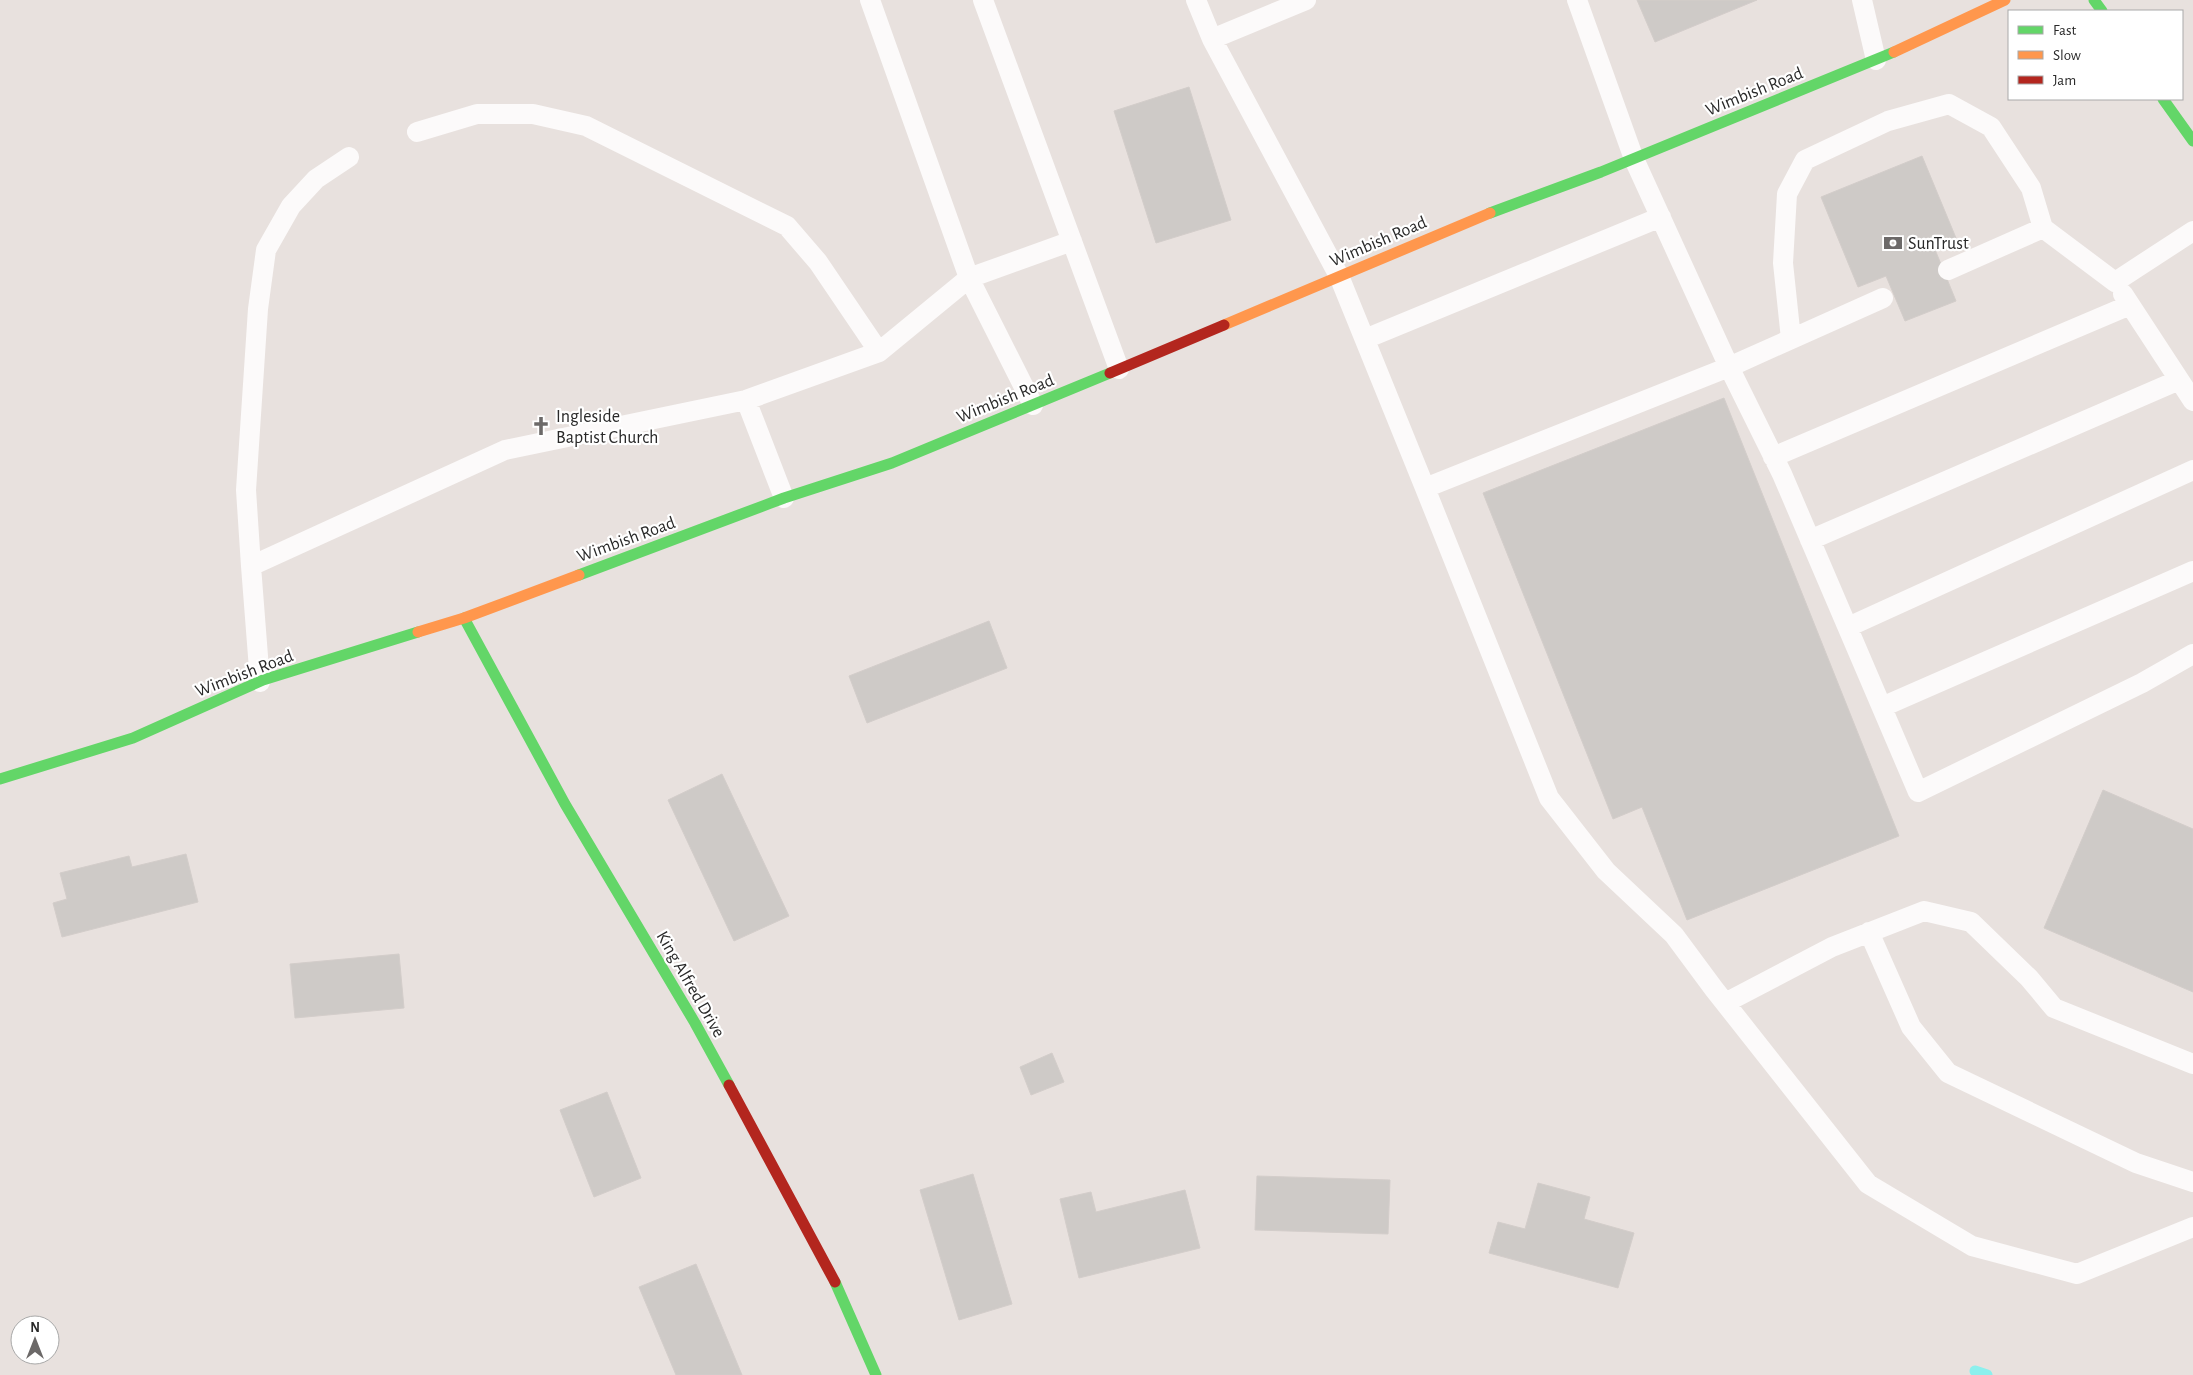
<svg xmlns="http://www.w3.org/2000/svg" width="2193" height="1375" viewBox="0 0 2193 1375" font-family="'Alegreya Sans',sans-serif">
  <rect width="100%" height="100%" fill="#e8e1de"/>
  <g fill="none" stroke-linecap="round" stroke-linejoin="round">
    <path stroke="#8cf0ed" stroke-width="11" d="M1975,1371L1987,1375"/>
  </g>
  <path fill="#cecac7" stroke="#d3cdca" d="M1637,0H1757L1655,42Z
    M1189,87L1231,220L1156,243L1114,111Z
    M1922,156L1956,238L1934,247L1956,301L1905,321L1886,276L1858,287L1821,197Z
    M1724,398L1899,836L1687,920L1642,807L1613,819L1483,493Z
    M989,621L1007,668L867,723L849,676Z
    M722,774L789,916L734,941L668,800Z
    M2103,790L2193,829V992L2044,928Z
    M186,854L198,902L62,937L53,903L67,899L60,873L129,856L132,867Z
    M399,954L404,1008L295,1018L290,964Z
    M1052,1053L1064,1082L1031,1095L1020,1067Z
    M607,1092L641,1178L594,1197L560,1110Z
    M973,1174L1012,1304L959,1320L920,1190Z
    M1257,1176L1390,1180L1388,1234L1255,1230Z
    M1538,1183L1590,1197L1584,1219L1634,1233L1618,1288L1489,1253L1498,1222L1525,1229Z
    M1185,1190L1200,1248L1079,1278L1060,1199L1091,1192L1096,1212Z
    M696,1264L742,1375H676L639,1287Z"/>
  <g fill="none" stroke-linecap="round" stroke-linejoin="round">
    <path stroke="#fcfafa" stroke-width="20" d="M870,0L969,278L1033,405
      M983,0L1119,369
      M1196,0L1212,39L1306,0
      M1577,0L1634,159L1729,367L1883,298
      M1862,0L1876,60
      M1212,39L1339,276L1425,488L1729,367L1782,474L1918,792L2142,683L2193,654
      M417,132L477,114H533L586,126L787,226L818,262L879,352
      M1948,270L2043,228
      M2123,294L2193,401
      M1365,339L1661,217
      M1791,339L1783,263L1787,194L1805,160L1888,121L1949,104L1991,127L2031,188L2043,228L2115,282L2193,231
      M746,400L784,498
      M1773,457L2130,305
      M1425,488L1549,798L1606,871L1674,935L1714,989L1868,1184L1972,1246L2077,1274L2193,1227
      M1810,540L2179,380
      M251,566L246,490L258,309L266,250L291,206L316,179L349,157
      M1848,627L2193,470
      M260,682L251,566L505,450L746,400L879,352L969,278L1072,241
      M1882,707L2193,571
      M1869,932L1911,1027L1948,1073L2136,1163L2193,1182
      M1725,1003L1832,947L1924,911L1971,922L2029,978L2054,1008L2193,1064"/>
    <path stroke="#63d668" stroke-width="11" d="M2094,0L2102,11
      M2163,99L2193,141
      M1490,213L1601,172L1894,52
      M579,575L784,498L892,463L1110,373
      M464,618L565,804L695,1023L729,1085
      M0,779L133,738L263,680L418,632
      M835,1282L876,1375"/>
    <path stroke="#ff974d" stroke-width="11" d="M1894,52L2005,0
      M1224,325L1490,213
      M418,632L464,618L579,575"/>
    <path stroke="#b3261e" stroke-width="11" d="M1110,373L1224,325
      M729,1085L835,1282"/>
  </g>
  <defs>
    <g id="bank-bare" transform="scale(1.5)"><path d="M-6-4H6V4H-6ZM0-2.3a2.3 2.3 0 1 0 0 4.6a2.3 2.3 0 1 0 0-4.6Z" fill="#6c6968" stroke="#fff" stroke-width="2.5" paint-order="stroke"/></g>
    <g id="church-bare" transform="scale(1.5)"><path d="M-1.2-6h2.4v3.5h3.3v2.4h-3.3V6h-2.4V-.1h-3.3v-2.4h3.3Z" fill="#6c6968" stroke="#fff" stroke-width="2.5" paint-order="stroke"/></g>
  </defs>
  <g fill-rule="evenodd">
    <use href="#bank-bare" x="1893" y="243"/>
    <use href="#church-bare" x="541" y="426"/>
  </g>
  <g text-anchor="middle" stroke-width="4.5" stroke-linejoin="round" paint-order="stroke">
    <g font-size="18" fill="#292929" stroke="#fff">
      <text transform="translate(1754 91) rotate(-22)" y="6">Wimbish Road</text>
      <text transform="translate(1378 241) rotate(-23)" y="6">Wimbish Road</text>
      <text transform="translate(1005 398) rotate(-22)" y="6">Wimbish Road</text>
      <text transform="translate(626 539) rotate(-20)" y="6">Wimbish Road</text>
      <text transform="translate(244 673) rotate(-21)" y="6">Wimbish Road</text>
      <text transform="translate(691 984) rotate(60)" y="6">King Alfred Drive</text>
    </g>
    <g font-size="18" fill="#292929" stroke="#fff" text-anchor="start">
      <text x="1908" y="249">SunTrust</text>
      <text x="556" y="422">Ingleside<tspan x="556" dy="21">Baptist Church</tspan></text>
    </g>
  </g>
  <rect x="2008" y="10" width="175" height="90" fill="#ffffff" stroke="#a9a9a9"/>
  <rect x="2018" y="26" width="25" height="8" fill="#63d668" stroke="#a9a9a9"/>
  <text x="2053" y="35" font-size="15" fill="#292929">Fast</text>
  <rect x="2018" y="51" width="25" height="8" fill="#ff974d" stroke="#a9a9a9"/>
  <text x="2053" y="60" font-size="15" fill="#292929">Slow</text>
  <rect x="2018" y="76" width="25" height="8" fill="#b3261e" stroke="#a9a9a9"/>
  <text x="2053" y="85" font-size="15" fill="#292929">Jam</text>
  <g transform="translate(35 1340)"><circle r="24" fill="#ffffff" stroke="#a9a9a9"/>
  <path d="M0-4L9 19L0 12L-9 19Z" fill="#6c6968"/>
  <text y="-8" font-size="14" font-weight="bold" text-anchor="middle" fill="#292929">N</text>
  </g>
</svg>
